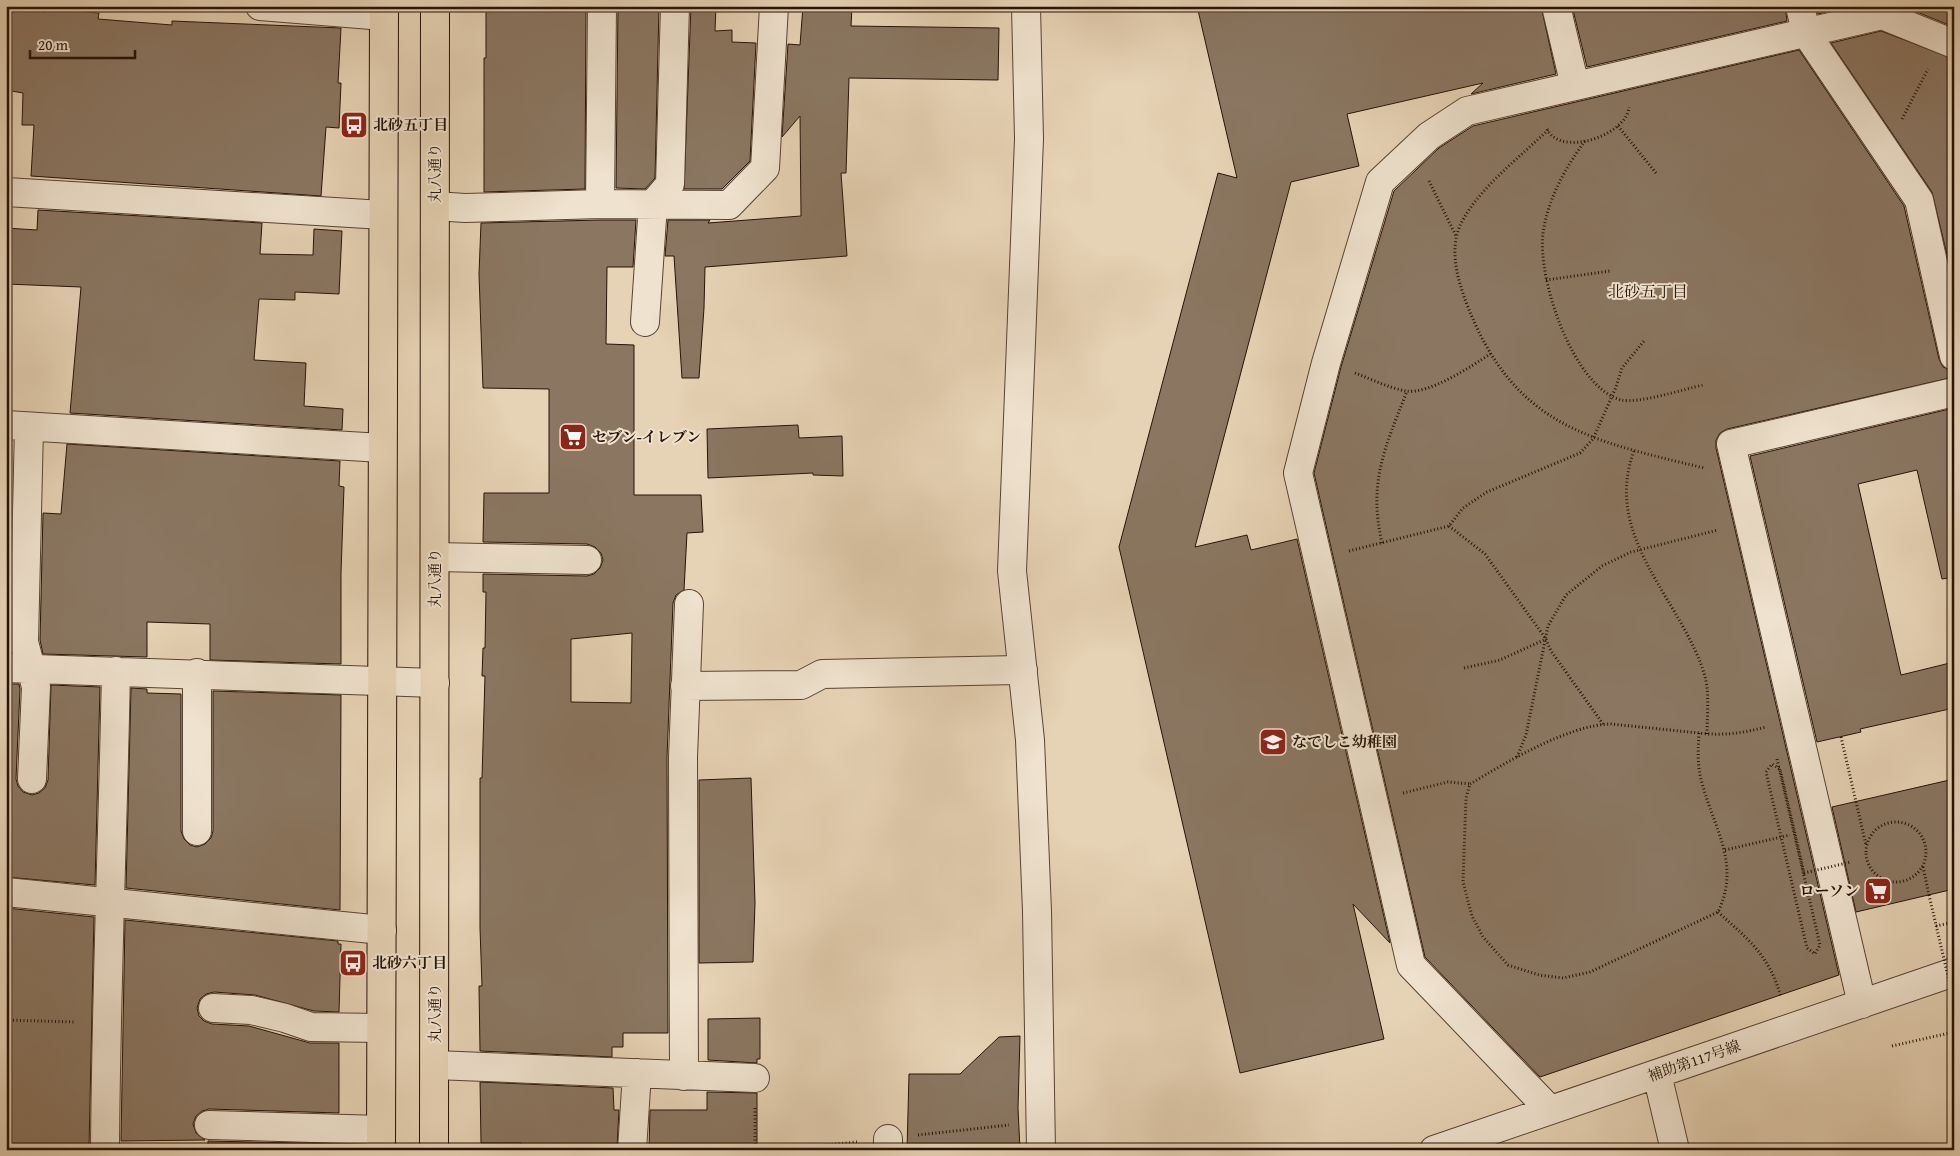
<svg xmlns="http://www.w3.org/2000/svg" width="1960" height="1156" viewBox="0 0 1960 1156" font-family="'Gentium Book Plus','Noto Serif JP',serif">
  <rect width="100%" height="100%" fill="#e6d2b4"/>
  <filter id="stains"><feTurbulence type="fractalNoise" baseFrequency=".004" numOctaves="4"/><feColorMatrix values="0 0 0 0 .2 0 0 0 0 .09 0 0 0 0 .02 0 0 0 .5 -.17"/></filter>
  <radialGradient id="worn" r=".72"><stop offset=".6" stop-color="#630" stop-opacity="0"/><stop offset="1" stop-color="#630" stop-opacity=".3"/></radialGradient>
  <path fill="#8a7661" stroke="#271308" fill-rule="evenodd" d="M486,6H586L585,189L484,192V58H486Z
    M618,6H659L655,178L645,189L616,188Z
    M691,6H716L715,31L732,30V42L756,43L750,161L722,189H684Z
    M803,6L852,7L851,26L999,28L998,80L849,78L846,173H841L847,256L705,267L704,308L699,378H682L674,256H665L668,220H710L708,223L801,216L800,116L782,137L788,44L800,45Z
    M1197,6H1541L1556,74L1471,94L1483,83L1347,114L1359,166L1291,182L1195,547L1247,535L1251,550L1297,539L1390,943L1353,904L1384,1039L1240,1073L1119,547L1218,173L1237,178Z
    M1572,6H1785L1787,21L1587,67Z
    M1816,6H1850L1818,14Z
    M1902,6H1954V27Z
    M46,9L99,13L98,19L172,25V21L341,28L338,83H341L339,128L326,127L321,196L31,176L34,125H22L23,93L6,90V10L46,12Z
    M1881,31L1954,59V284L1932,192L1831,43Z
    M1799,50L1904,206L1939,359L1943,367L1954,371V377L1727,429L1720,433L1716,440V448L1839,975L1540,1077L1425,957L1314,473L1341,367L1394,191L1439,148L1473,126Z
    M38,210L262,223L260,254L313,255L314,229L342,231L339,294L295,292V300L259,299L254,360L306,363L304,406L343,409L342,430L70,413L81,287L6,284V228L37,230Z
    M600,220H636L633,267H607L606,344L634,345V495H701L703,532L687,533L684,590L676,595L673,603L667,757L668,1033H623V1047H612V1057L480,1051L479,986H482L480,928V778H482L485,676H482L483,648H485L486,592H483V574L587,576L594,574L600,568L603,560L601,553L595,547L587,544L483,542L484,493H549V389L483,388L479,274L481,223ZM632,633L631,703L571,702V639Z
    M1954,408V577L1942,579L1917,470L1858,484L1901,675L1954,662V708L1860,729L1861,732L1817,742L1750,456Z
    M798,425L799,438L842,436L843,476L813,475V473L708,478L707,429Z
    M67,444L340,461L339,486L344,487L341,573V664L210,660V624L147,622V657L43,654L40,640L43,513L61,514Z
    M6,510L11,511L8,642L11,653L6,652Z
    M6,684H19L20,689L16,779L18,786L23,792L32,795L39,793L45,788L48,780L51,685L100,687L95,885L6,877Z
    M131,688L147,689V693L181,694V831L184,839L190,845L197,847L205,844L211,838L213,831V691L341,695L340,910L126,888Z
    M751,778L755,903L753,962L699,963V780Z
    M1954,779V889L1856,912L1832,807Z
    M6,908L94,917L89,1148H12V1144H6L7,1037H10Z
    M125,920L338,941V944H341L339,1012L314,1011L255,995L214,992L206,994L200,999L197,1008L199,1016L204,1021L212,1024L249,1026L310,1043H339V1113L209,1109L202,1111L196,1116L193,1124L196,1133L205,1140L121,1141Z
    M760,1018V1059H757V1063L708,1060V1019Z
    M1020,1036L1018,1108L1020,1150H907L909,1074H960L999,1037Z
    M480,1082L613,1088L614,1110H619L617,1147L562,1146V1150H521V1143H481Z
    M707,1092L757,1093V1148L649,1150L650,1110H707Z
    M208,1141L340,1144V1150H208Z"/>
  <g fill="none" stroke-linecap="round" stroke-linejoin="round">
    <g stroke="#574333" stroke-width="30">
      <path id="minor" d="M260,6L384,16
        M1026,6L1029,139L1012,571L1030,740L1037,911L1041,1150
        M1556,6L1575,86
        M1800,6L1806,33L1919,200L1954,356
        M6,192L383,215
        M600,204L602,6
        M435,206L465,208L600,204L729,205L765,168L774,6
        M645,322L653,204L670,184L675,6
        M6,425L382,448
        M29,427L24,642L36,687L32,779
        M435,557L587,560
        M6,668L435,683
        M685,686L801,685L822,674L1023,670
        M197,831V673
        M6,892L382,930
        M1862,1004L1731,444L1954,392
        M213,1008L251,1010L285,1018L311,1027L381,1028
        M435,1065L755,1078
        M1657,1074L1675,1150
        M684,1076L683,757L689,604
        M1550,1110L1411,965L1298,473L1326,363L1380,182L1429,136L1467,111L1882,15L1954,44
        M209,1125L381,1130
        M888,1139V1150
        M105,1150C106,990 113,830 116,671
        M632,1150L637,1073
        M1434,1150L1954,972"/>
    </g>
    <g stroke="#271308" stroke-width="30">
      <path id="major" d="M381,1150L384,6
        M434,1150L435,6"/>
    </g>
    <path stroke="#271308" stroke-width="3" stroke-dasharray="1 2.5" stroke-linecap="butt" d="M1902,119L1928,69
      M1618,126L1656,173
      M1547,129C1561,158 1627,135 1629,107
      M1548,130C1521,156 1482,186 1464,218C1448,244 1456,275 1466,302C1513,426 1588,440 1704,468
      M1585,141C1565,168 1548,199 1543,233C1537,278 1573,387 1621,400C1638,404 1685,389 1703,385
      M1429,181L1456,236
      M1546,280L1610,271
      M1355,373C1371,379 1389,388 1406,391C1428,395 1472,366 1490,354
      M1634,451C1602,536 1680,598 1704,673C1710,692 1707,714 1707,734
      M1449,526L1485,554L1546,639L1551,651L1603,724
      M1382,543C1368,481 1385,448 1407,391
      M1349,551L1449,526L1463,508L1487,492L1580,453L1593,439L1616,387L1622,368L1644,341
      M1464,668L1500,660L1546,639
      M1699,733C1698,750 1697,766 1702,783C1714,828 1741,865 1718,912L1590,972L1563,978L1539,975L1508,965L1483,937L1472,916L1463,882L1466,798L1470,784C1507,762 1568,725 1611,724L1699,733C1723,736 1743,733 1766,727
      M1841,737L1866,845
      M1517,757L1526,735L1548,626L1566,595L1602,566L1631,552L1718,530
      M1403,793L1448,782L1470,784
      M1866 852a30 30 0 1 1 60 0a30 30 0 1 1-60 0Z
      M1725,850L1790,835
      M1923,867L1929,895
      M1718,912C1749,940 1769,955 1781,997
      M1936,926L1954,922
      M6,1020L76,1022
      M1892,1046L1954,1032
      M755,1108V1150
      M918,1135L1009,1125
      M776,1150L857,1142"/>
    <use href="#minor" stroke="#efe2ce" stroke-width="28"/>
    <use href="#major" stroke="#e6d2b4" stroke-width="28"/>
    <path stroke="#271308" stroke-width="3" stroke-dasharray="1 2.5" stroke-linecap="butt" d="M1777,759L1820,945L1815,954L1807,948L1766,772L1772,764L1780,769L1804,873L1851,862
      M1929,895L1954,1002"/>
  </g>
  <defs>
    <g id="bus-square" transform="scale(1.4375)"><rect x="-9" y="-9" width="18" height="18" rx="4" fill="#8f2418" stroke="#efe2ce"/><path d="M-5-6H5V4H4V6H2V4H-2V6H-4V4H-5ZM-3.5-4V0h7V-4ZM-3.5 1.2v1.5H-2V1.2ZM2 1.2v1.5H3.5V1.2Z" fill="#fff"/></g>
    <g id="supermarket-square" transform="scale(1.4375)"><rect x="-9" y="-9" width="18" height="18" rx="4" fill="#8f2418" stroke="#efe2ce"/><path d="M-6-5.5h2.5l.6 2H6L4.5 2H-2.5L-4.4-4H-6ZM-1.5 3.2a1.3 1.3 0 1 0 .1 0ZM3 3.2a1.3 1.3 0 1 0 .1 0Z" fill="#fff"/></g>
    <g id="school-square" transform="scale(1.4375)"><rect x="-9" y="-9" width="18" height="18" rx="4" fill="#8f2418" stroke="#efe2ce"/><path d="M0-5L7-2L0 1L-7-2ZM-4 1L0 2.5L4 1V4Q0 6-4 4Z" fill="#fff"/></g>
  </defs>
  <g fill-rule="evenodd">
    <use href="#bus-square" x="354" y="125"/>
    <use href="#supermarket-square" x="573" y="437"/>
    <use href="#school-square" x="1273" y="742"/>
    <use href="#supermarket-square" x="1878" y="891"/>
    <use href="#bus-square" x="353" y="963"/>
  </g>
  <g text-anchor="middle" stroke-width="4" stroke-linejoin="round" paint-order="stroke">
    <g font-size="15" font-weight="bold" fill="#271308" stroke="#efe2ce" text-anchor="start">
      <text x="373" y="130">北砂五丁目</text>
      <text x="592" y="442">セブン-イレブン</text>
      <text x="1292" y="747">なでしこ幼稚園</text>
      <text x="1859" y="896" text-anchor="end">ローソン</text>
      <text x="372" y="968">北砂六丁目</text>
    </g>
    <g font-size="15" fill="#271308" stroke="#efe2ce">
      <text transform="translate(435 173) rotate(-90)" y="5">丸八通り</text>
      <text transform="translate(435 578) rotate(-90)" y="5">丸八通り</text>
      <text transform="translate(435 1013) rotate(-90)" y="5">丸八通り</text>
      <text transform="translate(1694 1061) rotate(-19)" y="5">補助第117号線</text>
    </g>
    <g font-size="16" fill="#271308" stroke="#efe2ce">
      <text x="1648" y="297">北砂五丁目</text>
    </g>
  </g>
  <rect width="1960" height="1156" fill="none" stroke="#e6d2b4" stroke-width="25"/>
  <rect x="8" y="8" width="1945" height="1141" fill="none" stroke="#271308" stroke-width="2.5"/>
  <rect x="12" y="12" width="1935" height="1131" fill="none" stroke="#271308"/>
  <path d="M30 50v8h105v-8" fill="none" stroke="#271308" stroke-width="2.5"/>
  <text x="38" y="50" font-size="15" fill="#271308" stroke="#efe2ce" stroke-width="4" paint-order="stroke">20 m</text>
  <rect width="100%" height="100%" filter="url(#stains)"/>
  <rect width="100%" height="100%" fill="url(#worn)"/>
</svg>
